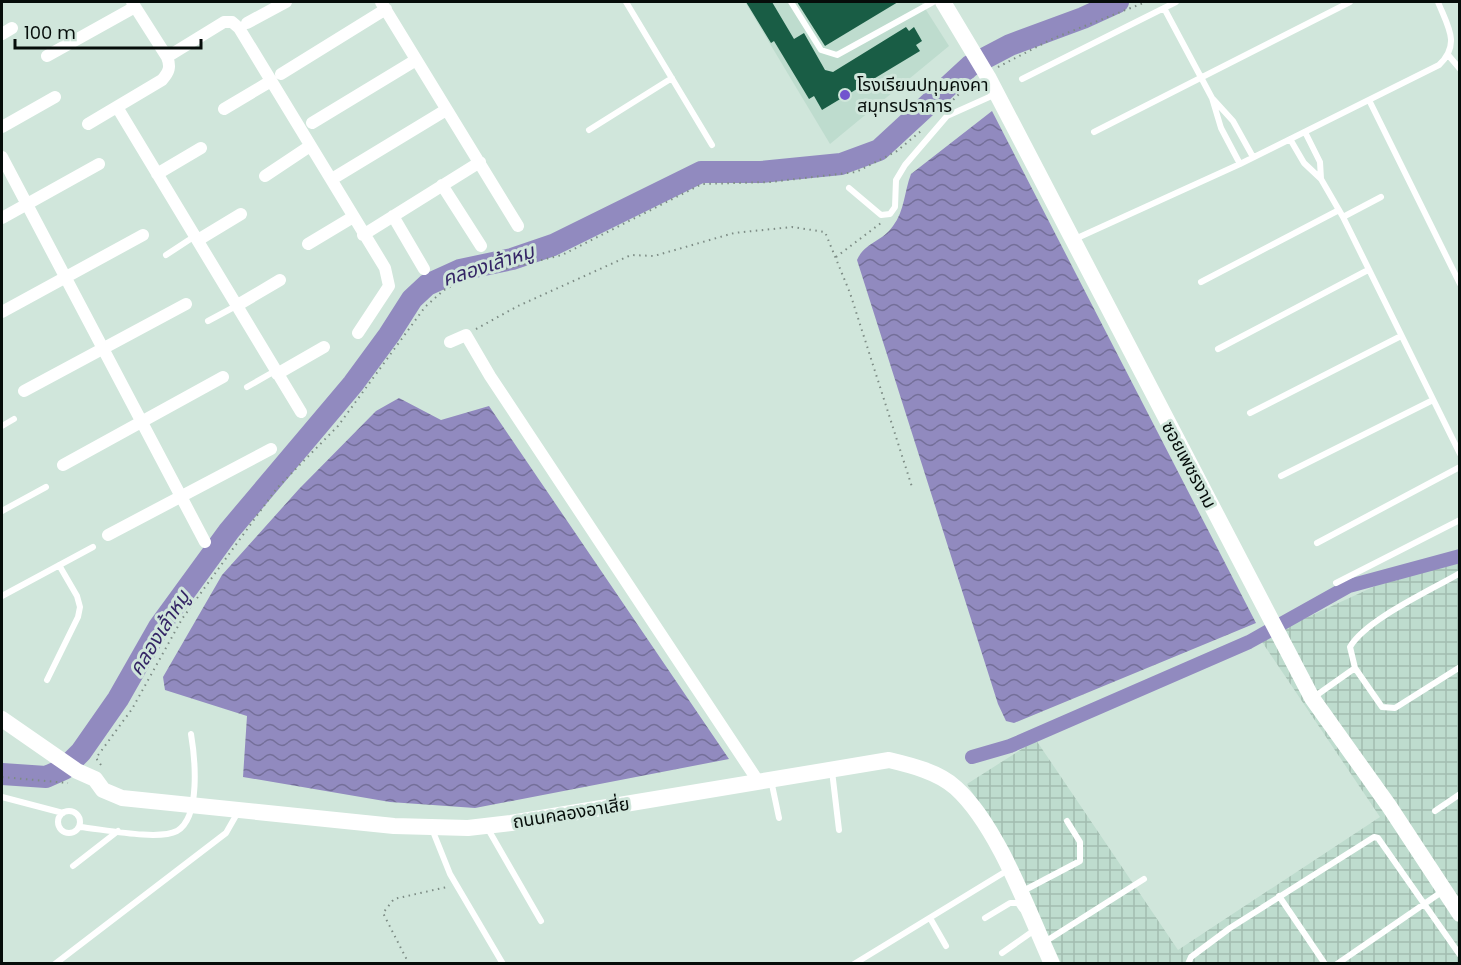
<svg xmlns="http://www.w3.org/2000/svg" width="1461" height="965" font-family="Poppins,'Noto Sans Thai',sans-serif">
  <defs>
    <pattern id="industrial-grid" width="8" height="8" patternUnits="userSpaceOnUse" patternTransform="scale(1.5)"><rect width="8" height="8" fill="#bedcce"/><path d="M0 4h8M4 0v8" fill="none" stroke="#a2bcb0"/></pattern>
    <pattern id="water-waves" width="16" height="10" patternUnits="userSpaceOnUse" patternTransform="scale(1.5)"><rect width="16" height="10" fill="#918abf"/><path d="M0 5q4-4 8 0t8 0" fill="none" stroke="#746f99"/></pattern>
  </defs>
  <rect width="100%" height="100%" fill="#d0e6db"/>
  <path fill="#bedcce" d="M 745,2 L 921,2 L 949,46 L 830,144 Z"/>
  <path fill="url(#industrial-grid)" d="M 1459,563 L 1459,963 L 1061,963 L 1005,846 L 967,784 L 1036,740 L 1178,950 L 1380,817 L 1260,639 L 1384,582 Z"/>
  <path fill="url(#water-waves)" d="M 992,111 L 1256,623 L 1014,723 L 1006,721 L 998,704 L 857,260 C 865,242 882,242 893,226 C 905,210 904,192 911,174 Z
    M 399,398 L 441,420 L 489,406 L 729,759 L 475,808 L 390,802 L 243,777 L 247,716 L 165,690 L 163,677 L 222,575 L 299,489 L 376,411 Z"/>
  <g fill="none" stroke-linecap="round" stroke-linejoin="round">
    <path stroke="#918abf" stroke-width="14" d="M 972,757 L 1010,746 L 1249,642 L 1349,586 L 1460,556"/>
    <path stroke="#918abf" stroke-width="22" d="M 2,774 L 46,777 L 64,769 L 81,752 L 118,699 L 159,627 L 229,531 L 353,384 L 389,335 L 412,299 L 427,285 L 460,270 L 512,259 L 553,245 L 701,172 L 761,172 L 841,164 L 879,150 L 970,66 L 1010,45 L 1083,18 L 1118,2"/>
  </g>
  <path fill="#195d45" d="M 746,2 L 772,2 L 794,39 L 804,33 L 825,70 L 833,72 L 906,27 L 909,31 L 914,27 L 922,41 L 916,45 L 920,51 L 822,110 L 814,96 L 809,99 L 774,41 L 771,43 Z
    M 797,2 L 898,2 L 825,46 Z"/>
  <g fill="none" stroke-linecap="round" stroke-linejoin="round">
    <path stroke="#7d8c85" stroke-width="2" stroke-dasharray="1.5 4.5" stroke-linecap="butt" d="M 998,67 L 1054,38 L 1146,2
      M 949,104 L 972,81
      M 836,257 L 881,223
      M 476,329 L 518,306 L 631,255 L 654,256 L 734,233 L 792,227 L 825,232 L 850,293 L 912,487
      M 101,765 L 96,758 L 132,709 L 182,619 L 277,488 L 338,426 L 425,307 L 444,290 L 468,278 L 562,255 L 702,184 L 770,182 L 856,172 L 897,151 L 921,131
      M 2,777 L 68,783
      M 409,964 L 383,913 L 394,899 L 447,887"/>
    <path stroke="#fff" stroke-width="6" d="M 626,2 L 712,145
      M 791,2 L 821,50 L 837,55 L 933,2
      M 1164,8 L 1212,98 L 1221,128 L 1240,164
      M 1449,56 L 1460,69
      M 1022,79 L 1176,2
      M 1213,99 L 1233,121 L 1253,157
      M 1369,100 L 1460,284
      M 589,130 L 672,78
      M 1094,132 L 1350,2
      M 1305,132 L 1320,162 L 1321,179
      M 1290,139 L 1304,163 L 1321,179 L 1343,217 L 1460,454
      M 849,188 L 881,215 L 890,214 L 895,207 L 896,180 L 905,165 L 947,116 L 996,94
      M 1343,217 L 1381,197
      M 1075,239 L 1240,164 L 1439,65 C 1461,44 1448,27 1438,2
      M 166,255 L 195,236
      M 1201,282 L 1339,210
      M 208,321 L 236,306
      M 1218,349 L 1368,270
      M 247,387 L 275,371
      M 1250,413 L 1401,336
      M 2,426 L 14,419
      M 1281,476 L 1433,400
      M 2,511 L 46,487
      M 1317,543 L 1460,467
      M 1336,583 L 1460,520
      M 2,596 L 93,547
      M 1355,668 L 1382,707 L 1395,708 L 1460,667
      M 47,680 L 78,617 L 80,607 L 77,596 L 59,565
      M 1314,697 L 1355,668 L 1350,647 C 1365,620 1431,590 1460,573
      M 832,771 L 839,830
      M 771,780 L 779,818
      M 2,797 L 63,813
      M58 822a11 11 0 1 1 22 0a11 11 0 1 1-22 0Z
      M 1435,811 L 1460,794
      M 80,827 C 102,829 158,841 177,831 C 201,817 195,758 191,734
      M 432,829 L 450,874 L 503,964
      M 488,829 L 541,921
      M 73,866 L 118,831
      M 1023,891 L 1080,861 L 1080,842 L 1067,821
      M 1279,896 L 1325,964
      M 930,918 L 946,946
      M 985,918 L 1010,903 L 1018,903 L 1022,909
      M 1043,943 L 1144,879
      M 1002,953 L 1036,929
      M 55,964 L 226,833 L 238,812
      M 854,964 L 1008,870
      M 1188,964 L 1191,957 L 1230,928 L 1374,837 L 1378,838 L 1460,955
      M 1337,964 L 1443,891"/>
    <path stroke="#fff" stroke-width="12" d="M 381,2 L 518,226
      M 247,23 L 286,2
      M 2,34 L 12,28
      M 47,56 L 135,7
      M 167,57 L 224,22 L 232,22 L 239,28 L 385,268 L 389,286 L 358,333
      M 281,74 L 386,9
      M 117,107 L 301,412
      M 224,109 L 271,81
      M 312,123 L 416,60
      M 88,124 L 162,80 C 169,72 171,67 167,57 L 132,2
      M 2,127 L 55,97
      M 2,157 L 205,542
      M 157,174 L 201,148
      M 265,176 L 310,146
      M 337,176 L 446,110
      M 442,185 L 481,246
      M 393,216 L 424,269
      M 2,218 L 99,164
      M 363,235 L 480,162
      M 198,240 L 241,214
      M 308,244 L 353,217
      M 236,306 L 280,280
      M 2,312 L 143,235
      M 450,342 L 466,335 L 490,376 L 758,781
      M 277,374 L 324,347
      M 24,391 L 186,304
      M 63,465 L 223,377
      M 108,535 L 271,449"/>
    <path stroke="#fff" stroke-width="16" d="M 943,2 L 988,77 L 1312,698 L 1389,806 L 1460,914
      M 2,719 L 77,771 L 95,779 L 103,790 L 122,798 L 394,826 L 468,828 L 511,823 L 889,760 C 910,765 939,772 956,788 C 998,826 1028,911 1052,964"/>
  </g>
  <circle fill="#7154ce" stroke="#d0e6db" stroke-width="2" cx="845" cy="95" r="6"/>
  <g text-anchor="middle" stroke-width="6" stroke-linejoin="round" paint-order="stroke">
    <g font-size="18" fill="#060d0a" stroke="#d0e6db" text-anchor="start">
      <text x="857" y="91">โรงเรียนปทุมคงคา<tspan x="857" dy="21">สมุทรปราการ</tspan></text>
    </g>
    <g font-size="18" fill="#060d0a" stroke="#d0e6db">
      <text transform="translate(1189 465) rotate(62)" y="6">ซอยเพชรงาม</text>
      <text transform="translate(571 813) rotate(-9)" y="6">ถนนคลองอาเสี่ย</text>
    </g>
    <g font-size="20" font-style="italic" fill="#342565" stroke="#d0e6db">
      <text transform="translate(488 265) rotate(-18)" y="7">คลองเล้าหมู</text>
      <text transform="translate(159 633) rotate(-58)" y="7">คลองเล้าหมู</text>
    </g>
  </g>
  <rect width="1461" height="965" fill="none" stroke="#060d0a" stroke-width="6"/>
  <path d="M15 39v9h186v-9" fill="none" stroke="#060d0a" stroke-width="3"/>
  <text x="24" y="39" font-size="18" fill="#060d0a" stroke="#d0e6db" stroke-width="4.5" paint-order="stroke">100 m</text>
</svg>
